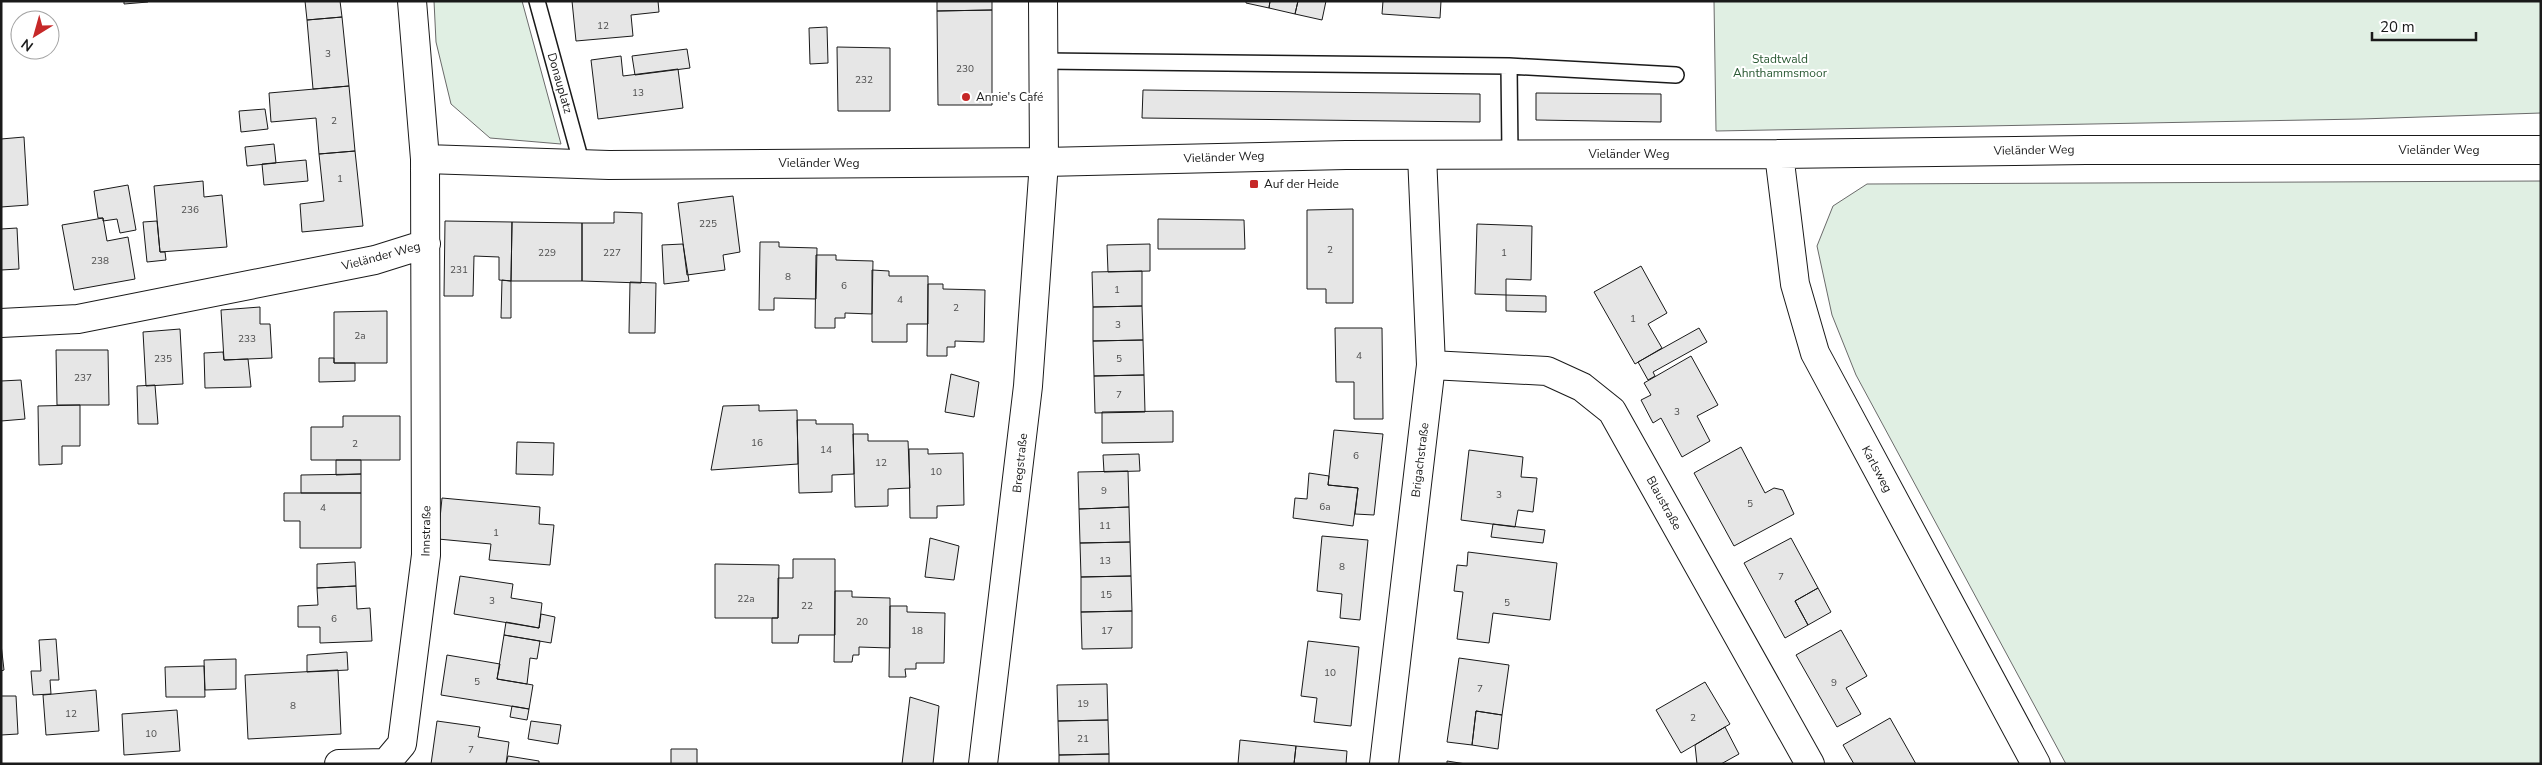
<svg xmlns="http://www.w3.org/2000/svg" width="2542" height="765" font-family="'Nunito Sans',sans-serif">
  <rect width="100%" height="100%" fill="#fff"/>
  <path fill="#e0efe3" stroke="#6a6a6a" d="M 434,1 L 522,1 L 561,144 L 490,138 L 451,104 L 436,42 Z
    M 1714,1 L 2541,1 L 2541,113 L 2361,119 L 1716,131 Z
    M 2541,181 L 2541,764 L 2066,764 L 1856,375 L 1832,315 L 1817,246 L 1833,206 L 1867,184 Z"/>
  <path fill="#e6e6e6" stroke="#1a1a1a" d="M 124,1 L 148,1 L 148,2 L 124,4 Z
    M 305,1 L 340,1 L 342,17 L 307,20 Z
    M 572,1 L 658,1 L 659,12 L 631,15 L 633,36 L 576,41 Z
    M 937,1 L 992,1 L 992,10 L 937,11 Z
    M 1246,1 L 1270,1 L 1269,8 L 1246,3 Z
    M 1270,1 L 1298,1 L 1295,14 L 1269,8 Z
    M 1298,1 L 1326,1 L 1322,20 L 1295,14 Z
    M 1383,1 L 1441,1 L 1440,18 L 1382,14 Z
    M 992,10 L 992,105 L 938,105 L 937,11 Z
    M 342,17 L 349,86 L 313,89 L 307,20 Z
    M 827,27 L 828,63 L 810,64 L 809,28 Z
    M 837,47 L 890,48 L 890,111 L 838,111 Z
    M 687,49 L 690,68 L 635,75 L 632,56 Z
    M 621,56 L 623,76 L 678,69 L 683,108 L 598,119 L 591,60 Z
    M 349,86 L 355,151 L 319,154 L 316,118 L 271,122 L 269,93 Z
    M 1143,90 L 1480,94 L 1480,122 L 1142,118 Z
    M 1536,93 L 1661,94 L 1661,122 L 1536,120 Z
    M 265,109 L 268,129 L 241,132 L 239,111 Z
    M 24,137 L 28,205 L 1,207 L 1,139 Z
    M 274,144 L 276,163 L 247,166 L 245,147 Z
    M 355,151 L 363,226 L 302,232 L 300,204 L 324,201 L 319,154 Z
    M 306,160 L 308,181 L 264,185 L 262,164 Z
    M 203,181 L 204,197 L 222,195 L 227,247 L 160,252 L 154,186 Z
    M 128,185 L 136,230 L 120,233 L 117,219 L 103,221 L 103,218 L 98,218 L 94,191 Z
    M 733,196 L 740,252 L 723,255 L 725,270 L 687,275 L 678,203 Z
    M 1353,209 L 1353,303 L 1326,303 L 1326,289 L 1307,289 L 1307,210 Z
    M 614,212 L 642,213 L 641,283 L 582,281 L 582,223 L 614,223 Z
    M 103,218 L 107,241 L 128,237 L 135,279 L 74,290 L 62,225 Z
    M 1158,219 L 1244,220 L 1245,249 L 1158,249 Z
    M 157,221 L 160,252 L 165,252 L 166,260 L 147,262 L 143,222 Z
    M 445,221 L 512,222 L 511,281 L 499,280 L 499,257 L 474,256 L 473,296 L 444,296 Z
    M 512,222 L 582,223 L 582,281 L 511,281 Z
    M 1477,224 L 1532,226 L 1531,280 L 1506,279 L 1506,295 L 1475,294 Z
    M 17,228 L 19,269 L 1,270 L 1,229 Z
    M 760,242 L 779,242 L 779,247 L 817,248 L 816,299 L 774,298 L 774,310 L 759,310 Z
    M 683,244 L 689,281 L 664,284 L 662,245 Z
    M 1150,244 L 1150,271 L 1108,272 L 1107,245 Z
    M 816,255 L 836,255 L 836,260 L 873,261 L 872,314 L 845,313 L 845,318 L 835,318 L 835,328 L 815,328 Z
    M 1641,266 L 1667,313 L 1648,324 L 1662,348 L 1635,364 L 1594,292 Z
    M 872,270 L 889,271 L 889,276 L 928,276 L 928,324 L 907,324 L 907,342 L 872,342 Z
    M 1142,271 L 1142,306 L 1093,307 L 1092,272 Z
    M 502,280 L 511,281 L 511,318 L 501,318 Z
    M 630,282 L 656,283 L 655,333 L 629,333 Z
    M 928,284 L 943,284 L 943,289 L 985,290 L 984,342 L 955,341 L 955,347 L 947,347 L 947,356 L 927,356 Z
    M 1506,295 L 1546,296 L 1546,312 L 1506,311 Z
    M 1142,306 L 1143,340 L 1093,341 L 1093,307 Z
    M 260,307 L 260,324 L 270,324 L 272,358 L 224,360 L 221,310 Z
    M 387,311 L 387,363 L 334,363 L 334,312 Z
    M 1335,328 L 1382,328 L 1383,419 L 1354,419 L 1354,382 L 1336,382 Z
    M 1699,328 L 1707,342 L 1653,372 L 1655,376 L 1648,380 L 1638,362 Z
    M 180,329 L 183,384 L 146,386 L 143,332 Z
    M 1143,340 L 1144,375 L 1094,376 L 1093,341 Z
    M 56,350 L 108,350 L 109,405 L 57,405 Z
    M 223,352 L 224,360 L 248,359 L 251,387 L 205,388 L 204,353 Z
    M 1691,356 L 1718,405 L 1697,416 L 1710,441 L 1682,457 L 1661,418 L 1653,423 L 1641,400 L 1651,395 L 1644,383 Z
    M 319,358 L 334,358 L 334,363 L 355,363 L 355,381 L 319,382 Z
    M 951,374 L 979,382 L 974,417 L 945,412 Z
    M 1144,375 L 1145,412 L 1095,413 L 1094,376 Z
    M 21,380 L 25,419 L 1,421 L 1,381 Z
    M 155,385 L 158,424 L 138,424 L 137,386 Z
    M 80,405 L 80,446 L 62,446 L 62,464 L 39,465 L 38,406 Z
    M 759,405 L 759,411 L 797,410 L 798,464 L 711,470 L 723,406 Z
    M 1173,411 L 1173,442 L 1102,443 L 1102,412 Z
    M 343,416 L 400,416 L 400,460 L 311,460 L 311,427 L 343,427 Z
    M 797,420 L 816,420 L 816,424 L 853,424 L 854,474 L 832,475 L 832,492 L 799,493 Z
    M 1334,430 L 1383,434 L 1374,515 L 1355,514 L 1358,488 L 1328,485 Z
    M 853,434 L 868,434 L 868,441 L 908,441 L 910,488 L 888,489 L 888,506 L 855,507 Z
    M 517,442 L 554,443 L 553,475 L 516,474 Z
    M 1741,447 L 1765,493 L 1774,488 L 1783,490 L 1794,514 L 1734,546 L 1694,473 Z
    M 909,449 L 928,449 L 928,454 L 963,453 L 964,505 L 937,506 L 937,518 L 910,518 Z
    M 1469,450 L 1523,457 L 1521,477 L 1537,478 L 1533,512 L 1518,510 L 1515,527 L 1461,520 Z
    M 1139,454 L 1140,471 L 1104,472 L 1103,455 Z
    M 336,460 L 361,460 L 361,474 L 336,475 Z
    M 1128,471 L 1129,507 L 1079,509 L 1078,472 Z
    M 1309,473 L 1329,476 L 1328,485 L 1358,488 L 1353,526 L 1293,518 L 1295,498 L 1307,499 Z
    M 361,474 L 361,493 L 301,493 L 301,475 Z
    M 284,493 L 361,493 L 361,548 L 300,548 L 300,521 L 284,521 Z
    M 442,498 L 540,507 L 539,524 L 554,525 L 550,565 L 489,560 L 491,544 L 438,539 Z
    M 1129,507 L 1130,542 L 1080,543 L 1079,509 Z
    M 1493,524 L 1545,530 L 1543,543 L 1491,537 Z
    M 1322,536 L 1368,540 L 1360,620 L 1340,618 L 1342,594 L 1317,591 Z
    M 930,538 L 959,546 L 954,580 L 925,577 Z
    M 1791,538 L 1818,588 L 1795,601 L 1808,625 L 1785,638 L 1744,563 Z
    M 1130,542 L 1131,576 L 1081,577 L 1080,543 Z
    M 1468,552 L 1557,563 L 1550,620 L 1493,613 L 1489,643 L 1457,639 L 1463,592 L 1454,591 L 1457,565 L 1467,566 Z
    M 793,559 L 835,559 L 835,635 L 799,635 L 798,643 L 772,643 L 772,618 L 778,618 L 778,578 L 793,578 Z
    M 355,562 L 356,586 L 317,588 L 317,564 Z
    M 715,564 L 779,565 L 778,618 L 715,618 Z
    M 460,576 L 513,584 L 511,598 L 542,603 L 539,628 L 454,614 Z
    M 1131,576 L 1132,611 L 1081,612 L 1081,577 Z
    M 356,586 L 357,609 L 370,608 L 372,641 L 320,643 L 320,627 L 298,627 L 298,606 L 318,605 L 317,588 Z
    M 1818,588 L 1831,612 L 1808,625 L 1795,601 Z
    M 835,591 L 852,591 L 852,597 L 890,598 L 890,648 L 859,647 L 859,655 L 853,655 L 852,662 L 834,662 Z
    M 890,606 L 907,606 L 907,612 L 945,613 L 944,663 L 916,663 L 916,669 L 905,669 L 906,677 L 889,677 Z
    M 1132,611 L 1132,648 L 1082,649 L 1081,612 Z
    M 541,614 L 555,617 L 551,643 L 504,635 L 506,622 L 539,628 Z
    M 1841,630 L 1867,676 L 1846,688 L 1861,714 L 1837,727 L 1796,655 Z
    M 504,635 L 540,641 L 537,659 L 530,658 L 527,684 L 497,679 Z
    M 56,639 L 59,680 L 50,680 L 51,694 L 33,695 L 31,671 L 41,671 L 39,640 Z
    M 1308,641 L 1359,647 L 1351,726 L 1314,722 L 1317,698 L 1301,696 Z
    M 1,644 L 4,670 L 1,671 Z
    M 347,652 L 348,670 L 307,672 L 307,655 Z
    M 447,655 L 500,664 L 497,679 L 533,685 L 529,709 L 441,695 Z
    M 1459,658 L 1509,665 L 1502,715 L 1476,711 L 1472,745 L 1447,742 Z
    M 236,659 L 236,689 L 205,690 L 204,660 Z
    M 204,666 L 205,697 L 166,697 L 165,667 Z
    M 338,670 L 341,734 L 248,739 L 245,675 Z
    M 1705,682 L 1730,724 L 1681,753 L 1656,710 Z
    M 1107,684 L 1108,720 L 1058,721 L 1057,685 Z
    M 96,690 L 99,731 L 46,735 L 43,695 Z
    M 1,696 L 16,696 L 18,734 L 1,735 Z
    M 910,697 L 939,706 L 933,764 L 902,764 Z
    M 512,706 L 529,709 L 527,720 L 510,717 Z
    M 177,710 L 180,751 L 124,755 L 122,714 Z
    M 1476,711 L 1502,715 L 1498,749 L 1472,745 Z
    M 1890,718 L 1916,764 L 1854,764 L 1843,745 Z
    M 1108,720 L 1109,754 L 1059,755 L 1058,721 Z
    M 437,721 L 480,727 L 478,737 L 509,742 L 506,764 L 431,764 Z
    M 531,721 L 561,725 L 558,744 L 528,739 Z
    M 1725,727 L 1739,754 L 1721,764 L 1697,764 L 1695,745 Z
    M 1240,740 L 1296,746 L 1294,764 L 1238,764 Z
    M 1296,746 L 1347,751 L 1346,764 L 1294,764 Z
    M 671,749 L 697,749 L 697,764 L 671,764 Z
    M 1109,754 L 1109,764 L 1059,764 L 1059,755 Z
    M 508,756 L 539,761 L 539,764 L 506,764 Z
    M 1447,761 L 1466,764 L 1447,764 Z"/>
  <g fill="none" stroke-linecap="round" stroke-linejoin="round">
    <g stroke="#1a1a1a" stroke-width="18">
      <path id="service" d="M 537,1 L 582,165
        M 1043,61 L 1509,66 L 1676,75
        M 1509,66 L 1510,154"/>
    </g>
    <g stroke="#1a1a1a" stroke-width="30">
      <path id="minor" d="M 425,159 L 609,165 L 1044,162 L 1043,1
        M 1,323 L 78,319 L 375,260 L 426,244
        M 1431,365 L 1547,371 L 1582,387 L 1612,411 L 1810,764
        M 339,764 L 386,763 L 402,744 L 426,555 L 425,159 L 412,1
        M 1384,764 L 1431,365 L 1422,155"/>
    </g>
    <g stroke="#1a1a1a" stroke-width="30">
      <path id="tertiary" d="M 1779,154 L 1795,284 L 1815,353 L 2036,764
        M 983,764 L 1028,386 L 1044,162 L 1346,155 L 1779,154 L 2086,150 L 2541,150"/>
    </g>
    <use href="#service" stroke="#fff" stroke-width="15"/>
    <use href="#minor" stroke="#fff" stroke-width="28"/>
    <use href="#tertiary" stroke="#fff" stroke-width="28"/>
  </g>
  <g fill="#c62828" stroke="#fff" stroke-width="2">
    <circle cx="966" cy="97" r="5"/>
    <rect x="1249" y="179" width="10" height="10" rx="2.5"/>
  </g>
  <g text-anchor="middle" stroke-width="4" stroke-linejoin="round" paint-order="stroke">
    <g font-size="10" fill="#4d4d4d">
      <text x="603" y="29">12</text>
      <text x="328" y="57">3</text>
      <text x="965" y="72">230</text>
      <text x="864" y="83">232</text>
      <text x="638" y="96">13</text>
      <text x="334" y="124">2</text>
      <text x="340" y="182">1</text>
      <text x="190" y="213">236</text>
      <text x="708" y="227">225</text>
      <text x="1330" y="253">2</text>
      <text x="547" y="256">229</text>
      <text x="612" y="256">227</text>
      <text x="1504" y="256">1</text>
      <text x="100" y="264">238</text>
      <text x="459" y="273">231</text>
      <text x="788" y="280">8</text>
      <text x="844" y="289">6</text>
      <text x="1117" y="293">1</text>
      <text x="900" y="303">4</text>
      <text x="956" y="311">2</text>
      <text x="1633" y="322">1</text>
      <text x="1118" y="328">3</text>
      <text x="360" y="339">2a</text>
      <text x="247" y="342">233</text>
      <text x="1359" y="359">4</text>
      <text x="163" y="362">235</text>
      <text x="1119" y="362">5</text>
      <text x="83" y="381">237</text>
      <text x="1119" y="398">7</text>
      <text x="1677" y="415">3</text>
      <text x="757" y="446">16</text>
      <text x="355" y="447">2</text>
      <text x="826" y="453">14</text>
      <text x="1356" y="459">6</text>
      <text x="881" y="466">12</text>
      <text x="936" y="475">10</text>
      <text x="1104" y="494">9</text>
      <text x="1499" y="498">3</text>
      <text x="1750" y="507">5</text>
      <text x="1325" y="510">6a</text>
      <text x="323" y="511">4</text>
      <text x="1105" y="529">11</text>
      <text x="496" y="536">1</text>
      <text x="1105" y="564">13</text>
      <text x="1342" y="570">8</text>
      <text x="1781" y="580">7</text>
      <text x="1106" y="598">15</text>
      <text x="746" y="602">22a</text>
      <text x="492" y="604">3</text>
      <text x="1507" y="606">5</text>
      <text x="807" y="609">22</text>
      <text x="334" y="622">6</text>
      <text x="862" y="625">20</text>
      <text x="917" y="634">18</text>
      <text x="1107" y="634">17</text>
      <text x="1330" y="676">10</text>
      <text x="477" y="685">5</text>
      <text x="1834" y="686">9</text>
      <text x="1480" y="692">7</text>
      <text x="1083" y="707">19</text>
      <text x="293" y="709">8</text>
      <text x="71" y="717">12</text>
      <text x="1693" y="721">2</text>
      <text x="151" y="737">10</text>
      <text x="1083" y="742">21</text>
      <text x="471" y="753">7</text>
    </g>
    <g font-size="12" fill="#2b5a34" stroke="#fff">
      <text x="1780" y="63">Stadtwald<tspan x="1780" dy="14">Ahnthammsmoor</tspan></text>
    </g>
    <g font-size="12" fill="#1a1a1a" stroke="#fff">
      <text transform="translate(560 83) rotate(74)" y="4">Donauplatz</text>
      <text transform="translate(2034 150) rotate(-1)" y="4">Vieländer Weg</text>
      <text x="2439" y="154">Vieländer Weg</text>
      <text x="1629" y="158">Vieländer Weg</text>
      <text transform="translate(1224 157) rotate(-2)" y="4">Vieländer Weg</text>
      <text x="819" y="167">Vieländer Weg</text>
      <text transform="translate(381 256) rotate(-15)" y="4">Vieländer Weg</text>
      <text transform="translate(1420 460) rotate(-83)" y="4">Brigachstraße</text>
      <text transform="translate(1020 463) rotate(-84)" y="4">Bregstraße</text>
      <text transform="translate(1877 469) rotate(62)" y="4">Karlsweg</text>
      <text transform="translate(1664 503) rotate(61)" y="4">Blaustraße</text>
      <text transform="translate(426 531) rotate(-89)" y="4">Innstraße</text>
    </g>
    <g font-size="12" fill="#1a1a1a" stroke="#fff" text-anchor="start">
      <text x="976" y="101">Annie's Café</text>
      <text x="1264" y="188">Auf der Heide</text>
    </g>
  </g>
  <rect width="2542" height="765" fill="none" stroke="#1a1a1a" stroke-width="5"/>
  <g transform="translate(35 35) rotate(217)"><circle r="24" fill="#ffffff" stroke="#a3a3a3"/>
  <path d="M0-4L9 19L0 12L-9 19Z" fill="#c62828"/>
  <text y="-8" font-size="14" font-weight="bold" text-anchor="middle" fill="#1a1a1a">N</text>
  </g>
  <path d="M2372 32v8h104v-8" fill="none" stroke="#1a1a1a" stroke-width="2.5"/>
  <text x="2380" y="32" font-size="15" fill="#1a1a1a" stroke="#ffffff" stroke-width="4" paint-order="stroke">20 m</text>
</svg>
